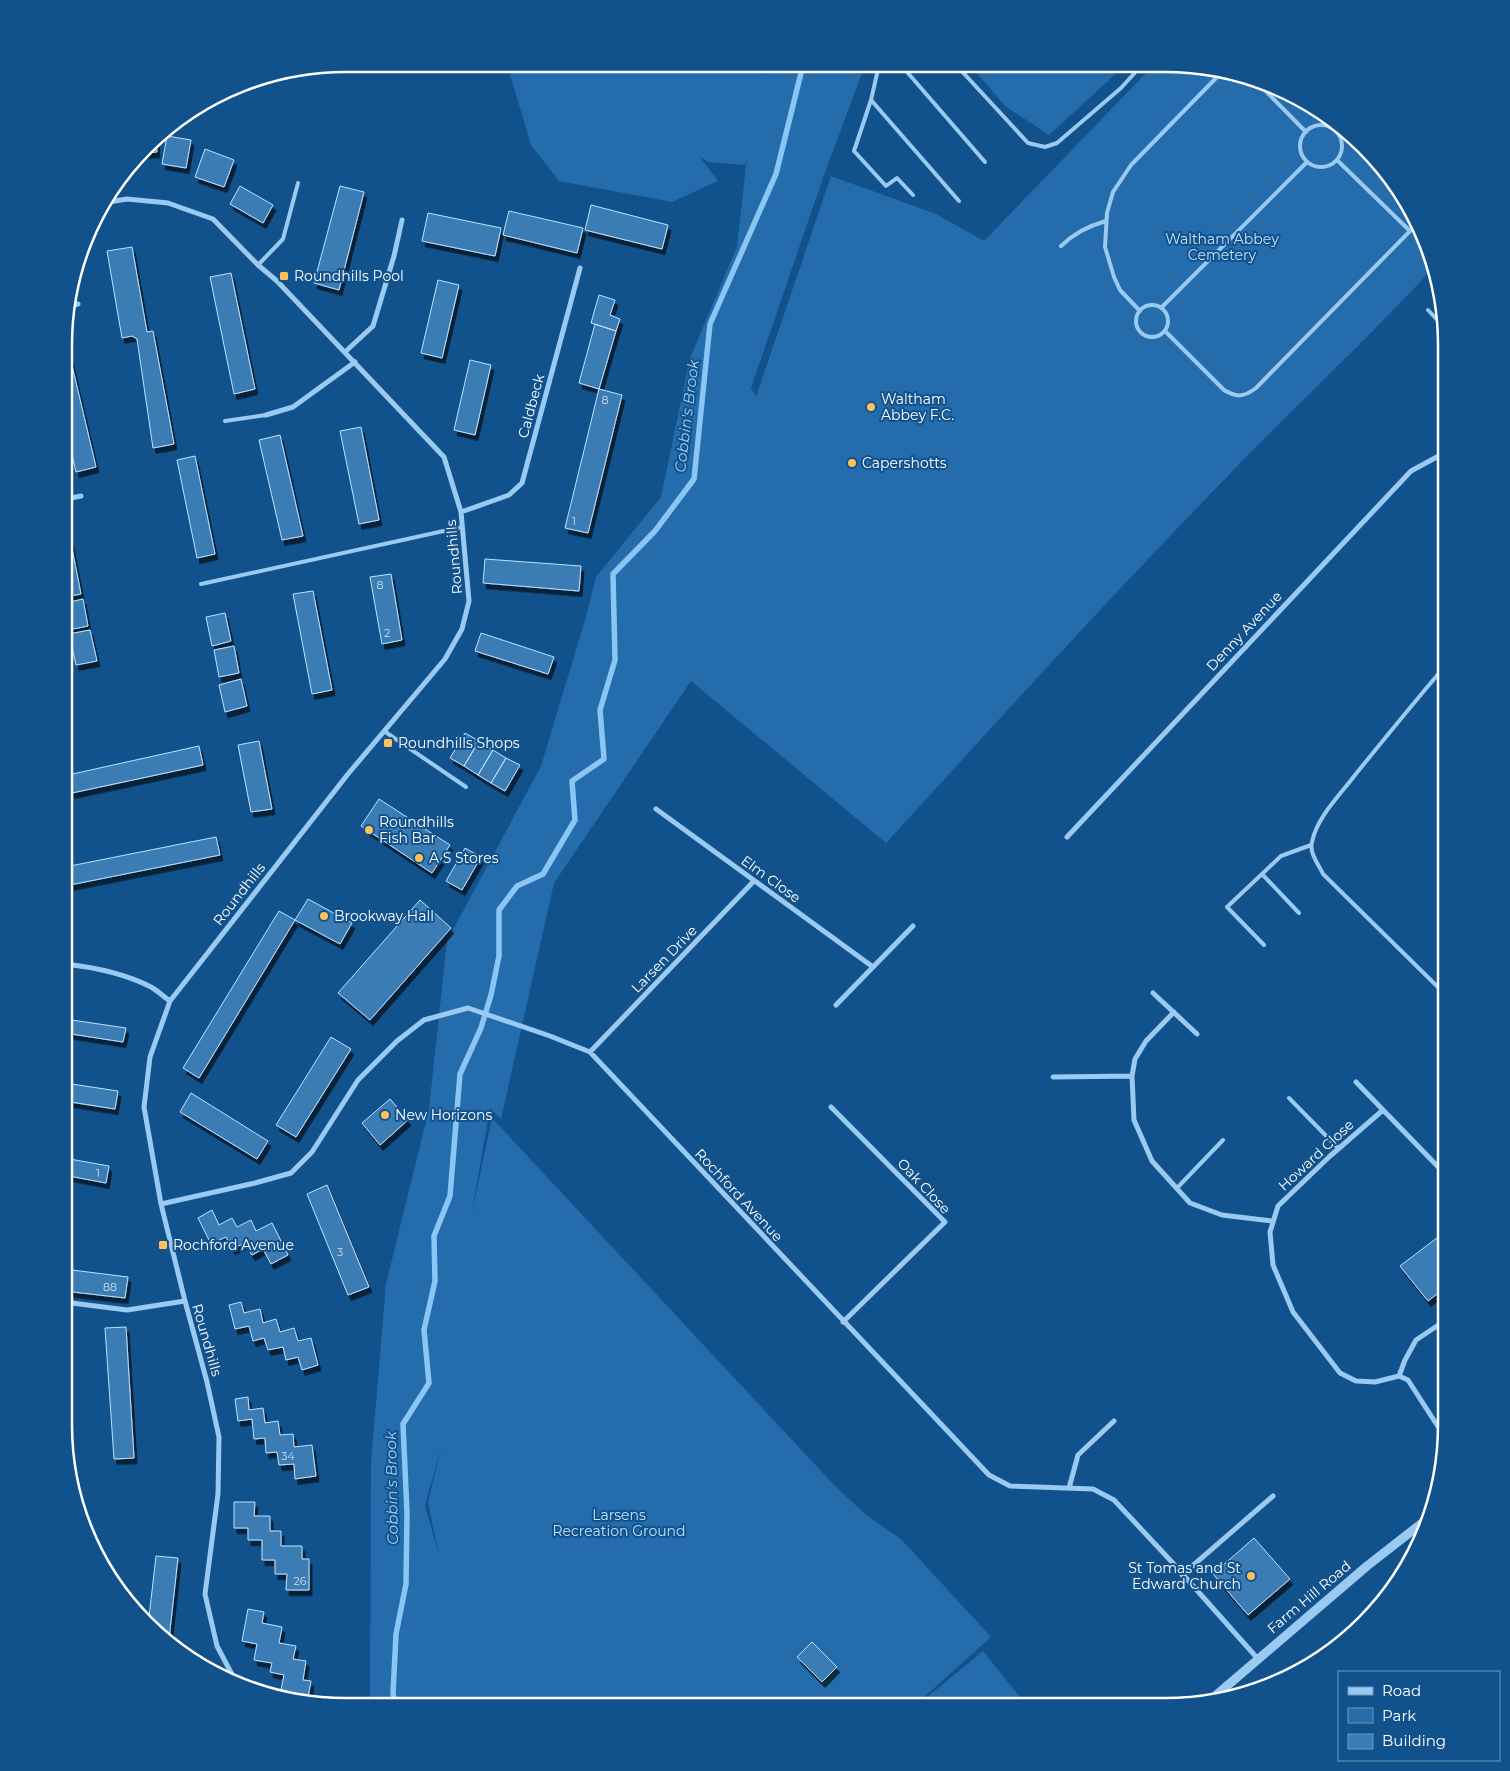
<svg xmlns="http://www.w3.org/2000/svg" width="1510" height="1771" font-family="Montserrat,sans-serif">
  <defs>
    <filter id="shadow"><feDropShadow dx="3" dy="5.5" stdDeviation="0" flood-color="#0009"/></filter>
  </defs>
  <rect width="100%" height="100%" fill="#12528c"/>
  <path fill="#246cab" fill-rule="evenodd" d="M 507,64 L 767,65 L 765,75 L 769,65 L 865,65 L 824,175 L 751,388 L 756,397 L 831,176 L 936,214 L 984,241 L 1153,66 L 1202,66 L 1272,85 L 1321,111 L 1376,160 L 1408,204 L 1434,267 C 1366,341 1291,410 1221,483 C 1107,600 997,722 886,843 L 691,681 L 554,883 L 501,1119 L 490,1108 L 471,1217 L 492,1118 L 835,1486 L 866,1515 L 901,1539 L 991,1637 L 913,1707 L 370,1707 L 371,1462 L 386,1284 L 429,1109 L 447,941 L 541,766 L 585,620 L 596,577 L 661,497 L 690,358 L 737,247 L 747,157 L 745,165 L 708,162 L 699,156 L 718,181 L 672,202 L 559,181 L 531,145 ZM 442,1445 L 428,1502 L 439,1556 L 425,1505 Z
    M 971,66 L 1122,66 L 1109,80 L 1049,135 L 1005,106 Z
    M 983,1651 L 1028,1707 L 915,1707 Z"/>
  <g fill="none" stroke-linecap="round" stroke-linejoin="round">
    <path stroke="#8bc5f5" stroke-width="5.5" d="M 396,1707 L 393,1694 L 396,1634 L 406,1584 L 407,1513 L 403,1424 L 429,1383 L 424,1330 L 435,1281 L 434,1236 L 450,1196 L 460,1074 L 481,1028 L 491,995 L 499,956 L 499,910 L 517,886 L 543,874 L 575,820 L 572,781 L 604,759 L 600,710 L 615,660 L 613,574 L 655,531 L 694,479 L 710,324 L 776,174 L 803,65"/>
  </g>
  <path fill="#3a7cb5" stroke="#c0e1fc" filter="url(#shadow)" d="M 167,136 L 191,140 L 186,168 L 162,164 Z
    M 156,138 L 157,152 L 144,153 Z
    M 205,149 L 234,160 L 224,187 L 195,177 Z
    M 240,186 L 273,205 L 263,223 L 230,204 Z
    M 340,186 L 364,192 L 339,290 L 314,283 Z
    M 591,205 L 668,225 L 662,249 L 585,230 Z
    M 509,211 L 583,228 L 577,253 L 503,235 Z
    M 428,213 L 501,228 L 495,256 L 422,241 Z
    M 132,247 L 147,332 L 153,331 L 174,444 L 153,448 L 137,339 L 132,336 L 122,338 L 107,251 Z
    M 231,273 L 255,389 L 234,394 L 210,277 Z
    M 438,280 L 459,285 L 442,358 L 421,353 Z
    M 599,295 L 615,300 L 610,315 L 620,319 L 616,331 L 591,323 Z
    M 595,324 L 616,331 L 599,389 L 579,383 Z
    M 70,357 L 96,467 L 76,472 L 66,429 L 66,358 Z
    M 470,360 L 491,365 L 475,435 L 454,430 Z
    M 599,389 L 622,395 L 588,533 L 565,528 Z
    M 361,427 L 379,520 L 359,524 L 340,431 Z
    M 280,435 L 303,536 L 282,540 L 259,440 Z
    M 195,456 L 215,554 L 197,558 L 177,460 Z
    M 68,528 L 81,594 L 66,597 L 66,529 Z
    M 485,559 L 581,566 L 579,591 L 483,583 Z
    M 391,574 L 402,640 L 382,644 L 370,577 Z
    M 313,591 L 332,690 L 312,694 L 293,594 Z
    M 83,599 L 88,626 L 68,630 L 66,616 L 66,603 Z
    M 225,613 L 231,641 L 212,646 L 206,617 Z
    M 90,630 L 97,661 L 76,665 L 69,634 Z
    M 481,633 L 554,657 L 548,674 L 475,651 Z
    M 234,646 L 239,673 L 219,677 L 214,650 Z
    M 241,679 L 247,706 L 225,712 L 219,685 Z
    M 465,733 L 479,741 L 464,766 L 450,758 Z
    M 259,741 L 272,809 L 251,812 L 238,745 Z
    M 479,741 L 493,750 L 478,775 L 464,766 Z
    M 199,746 L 203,765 L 72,793 L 68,775 Z
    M 65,747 L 68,763 L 65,763 Z
    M 493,750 L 506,758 L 491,783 L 478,775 Z
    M 506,758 L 520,765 L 505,791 L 491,783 Z
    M 379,799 L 450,845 L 432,873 L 361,826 Z
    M 216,837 L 220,855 L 65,886 L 65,867 Z
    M 465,848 L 481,857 L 462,890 L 446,881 Z
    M 308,899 L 352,923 L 340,944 L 295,920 Z
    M 420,900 L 451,928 L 370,1020 L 338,993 Z
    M 279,911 L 295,920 L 199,1078 L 183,1068 Z
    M 65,1019 L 126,1028 L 123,1042 L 65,1033 Z
    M 331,1037 L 351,1049 L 296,1137 L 276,1125 Z
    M 65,1083 L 118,1091 L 115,1109 L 64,1101 Z
    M 191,1093 L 268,1141 L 257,1159 L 180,1112 Z
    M 390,1099 L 408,1120 L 380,1145 L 362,1123 Z
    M 64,1158 L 109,1166 L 106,1183 L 64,1175 Z
    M 327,1185 L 369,1287 L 348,1295 L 307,1194 Z
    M 212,1210 L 219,1225 L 232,1218 L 237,1227 L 251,1220 L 256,1231 L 272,1223 L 288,1255 L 271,1264 L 263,1249 L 252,1255 L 245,1243 L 232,1249 L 226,1237 L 211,1244 L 198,1218 Z
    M 1446,1231 L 1446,1287 L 1428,1301 L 1400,1266 Z
    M 64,1269 L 128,1277 L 125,1298 L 64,1291 Z
    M 241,1302 L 244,1313 L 260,1309 L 263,1323 L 276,1319 L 280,1332 L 294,1328 L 298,1341 L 311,1338 L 318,1365 L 302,1370 L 298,1357 L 286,1360 L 283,1347 L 268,1350 L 264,1338 L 253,1341 L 249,1326 L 235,1329 L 229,1305 Z
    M 126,1327 L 134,1458 L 114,1459 L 105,1328 Z
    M 248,1397 L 249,1410 L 263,1408 L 265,1423 L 278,1421 L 280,1435 L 293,1434 L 294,1447 L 312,1445 L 316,1476 L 295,1479 L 294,1464 L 279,1465 L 277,1452 L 266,1453 L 265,1438 L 254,1439 L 252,1419 L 238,1421 L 235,1399 Z
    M 234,1502 L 255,1502 L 254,1516 L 270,1516 L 270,1531 L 281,1531 L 281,1546 L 302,1546 L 302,1559 L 309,1559 L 309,1590 L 286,1590 L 287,1574 L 275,1574 L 275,1560 L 262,1560 L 262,1540 L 248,1540 L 248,1528 L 234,1528 Z
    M 1254,1538 L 1290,1579 L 1248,1615 L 1213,1574 Z
    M 156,1556 L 178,1558 L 169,1639 L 164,1638 L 148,1626 Z
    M 248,1609 L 264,1612 L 262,1623 L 282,1627 L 279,1643 L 296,1646 L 293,1659 L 306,1661 L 303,1680 L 311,1681 L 307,1703 L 286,1699 L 287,1696 L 280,1695 L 284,1675 L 270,1672 L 272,1663 L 254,1660 L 257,1644 L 242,1641 Z
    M 812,1642 L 837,1667 L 822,1682 L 797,1657 Z"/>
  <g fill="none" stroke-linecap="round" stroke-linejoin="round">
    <path stroke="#9ac9f1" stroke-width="4" d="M 879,65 L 871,100 L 959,201
      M 901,65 L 985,162
      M 957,66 L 1028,143 L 1045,147 L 1057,143 L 1121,88 L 1141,66
      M 1255,80 L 1306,132
      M 871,100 L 854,151 L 886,186 L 897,178 L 913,195
      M1300 146a21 21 0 1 1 42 0a21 21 0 1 1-42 0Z
      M 1328,126 L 1329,118
      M 1061,246 C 1074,233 1088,226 1106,221
      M 258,265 L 283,239 L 298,183
      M1136 321a16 16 0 1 1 32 0a16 16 0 1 1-32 0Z
      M 1161,308 L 1307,162
      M 1428,310 L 1444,327
      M 1140,311 L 1120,290 L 1114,277 L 1105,247 L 1107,213 L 1113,192 L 1131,165 L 1219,75 L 1226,73
      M 1165,331 L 1224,390 C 1237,398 1244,397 1256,388 L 1410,231 L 1337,160
      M 225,421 L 266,415
      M 201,584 L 462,527
      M 384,731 L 466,787
      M 1262,874 L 1299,913
      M 1264,945 L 1227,907 L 1281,856 L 1311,845
      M 1446,995 L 1323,874 C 1319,865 1309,853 1312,842 C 1317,817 1340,795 1355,775 C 1385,738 1415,701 1446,665
      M 1289,1098 L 1338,1148
      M 1177,1188 L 1223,1140"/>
    <path stroke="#9ac9f1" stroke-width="5" d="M 103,203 L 127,199 L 168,203 L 213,219 L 258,265 L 277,281 L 444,457 L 461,512 L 469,601 L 462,629 L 445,659 L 348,774 L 170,1001 L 150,1057 L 144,1107 L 161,1204 L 185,1301 L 207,1382 L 219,1437 L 218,1494 L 205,1594 L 217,1646 L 237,1684
      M 67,307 L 78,304
      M 345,352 L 373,326 L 394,256 L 402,220
      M 266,415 L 293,407 L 355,362
      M 66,499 L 81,496
      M 461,512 L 509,495 L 522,483 L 580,268
      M 656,809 L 873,967
      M 1067,837 L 1411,471 L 1446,452
      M 65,964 C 92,967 126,974 151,987 C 158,991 164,997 170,1001
      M 1153,993 L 1197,1034
      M 836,1005 L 913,926
      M 1174,1012 L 1146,1041 L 1135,1059 L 1132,1076 L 1134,1120 L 1152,1161 L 1190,1203 L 1222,1215 L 1272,1221
      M 590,1052 L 754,881
      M 1053,1077 L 1132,1076
      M 1356,1082 L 1446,1175
      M 831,1107 L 945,1222 L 843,1322
      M 1383,1110 L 1329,1157 L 1278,1206 L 1270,1232 L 1273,1265 L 1293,1312 L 1340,1373 L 1356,1381 L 1375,1382 L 1399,1376 L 1408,1380 L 1446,1439
      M 161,1204 L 255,1183 L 291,1173 L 312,1152 L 358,1080 L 397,1041 L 424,1020 L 468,1008 L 550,1036 L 590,1052 L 989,1475 L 1010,1486 L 1093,1489 L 1114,1500 L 1170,1560 L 1258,1659
      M 64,1302 L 127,1310 L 185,1301
      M 1399,1376 L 1405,1360 L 1416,1340 L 1446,1320
      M 1069,1488 L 1078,1455 L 1114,1421
      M 1182,1575 L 1273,1496"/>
    <path stroke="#9ac9f1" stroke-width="9" d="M 1207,1703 L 1367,1566 L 1431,1516"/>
  </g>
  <g fill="#ffc15a" stroke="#12528c" stroke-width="2">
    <rect x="279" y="271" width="10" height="10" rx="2.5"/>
    <circle cx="871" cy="407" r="5"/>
    <circle cx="852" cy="463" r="5"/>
    <rect x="383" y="738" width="10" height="10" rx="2.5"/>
    <circle cx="369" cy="830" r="5"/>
    <circle cx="419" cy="858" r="5"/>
    <circle cx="324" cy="916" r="5"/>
    <circle cx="385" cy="1115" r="5"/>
    <rect x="158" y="1240" width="10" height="10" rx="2.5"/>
    <circle cx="1251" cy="1576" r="5"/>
  </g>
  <g text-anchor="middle" stroke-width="4" stroke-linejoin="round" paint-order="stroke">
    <g font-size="11" fill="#cedeec">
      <text x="605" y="404">8</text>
      <text x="574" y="525">1</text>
      <text x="380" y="589">8</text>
      <text x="387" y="637">2</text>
      <text x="98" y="1177">1</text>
      <text x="340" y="1256">3</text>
      <text x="110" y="1291">88</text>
      <text x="288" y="1460">34</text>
      <text x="300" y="1585">26</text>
    </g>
    <g font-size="14" fill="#c0e1fc" stroke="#12528c">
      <text x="1222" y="244">Waltham Abbey<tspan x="1222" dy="16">Cemetery</tspan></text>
      <text x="619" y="1520">Larsens<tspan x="619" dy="16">Recreation Ground</tspan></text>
    </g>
    <g font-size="14" fill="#fff" stroke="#12528c" text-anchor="start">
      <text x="294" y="281">Roundhills Pool</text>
      <text x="881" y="404">Waltham<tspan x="881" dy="16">Abbey F.C.</tspan></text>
      <text x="862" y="468">Capershotts</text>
      <text x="398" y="748">Roundhills Shops</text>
      <text x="379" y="827">Roundhills<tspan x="379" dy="16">Fish Bar</tspan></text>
      <text x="429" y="863">A S Stores</text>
      <text x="334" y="921">Brookway Hall</text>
      <text x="395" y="1120">New Horizons</text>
      <text x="173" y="1250">Rochford Avenue</text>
      <text x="1241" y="1573" text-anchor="end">St Tomas and St<tspan x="1241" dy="16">Edward Church</tspan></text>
    </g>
    <g font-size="14" fill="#fff" stroke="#12528c">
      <text transform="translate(531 406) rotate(-75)" y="5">Caldbeck</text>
      <text transform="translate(454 557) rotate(-95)" y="5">Roundhills</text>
      <text transform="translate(1244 631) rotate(-47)" y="5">Denny Avenue</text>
      <text transform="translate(771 879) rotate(36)" y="5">Elm Close</text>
      <text transform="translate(239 894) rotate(-52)" y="5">Roundhills</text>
      <text transform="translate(664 959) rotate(-46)" y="5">Larsen Drive</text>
      <text transform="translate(1316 1155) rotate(-43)" y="5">Howard Close</text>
      <text transform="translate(924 1186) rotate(47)" y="5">Oak Close</text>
      <text transform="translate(739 1195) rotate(47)" y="5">Rochford Avenue</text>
      <text transform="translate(207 1340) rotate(74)" y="5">Roundhills</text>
      <text transform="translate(1309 1597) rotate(-40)" y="5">Farm Hill Road</text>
    </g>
    <g font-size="15" font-style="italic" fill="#a5d2f8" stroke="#12528c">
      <text transform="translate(687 416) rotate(-83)" y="5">Cobbin's Brook</text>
      <text transform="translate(392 1488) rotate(-91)" y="5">Cobbin's Brook</text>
    </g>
  </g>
  <path d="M0 0H1510V1771H0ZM345 72H1165A273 273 0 0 1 1438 345V1425A273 273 0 0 1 1165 1698H345A273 273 0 0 1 72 1425V345A273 273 0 0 1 345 72Z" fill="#12528c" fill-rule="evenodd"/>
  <path fill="none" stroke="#fff" stroke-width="2.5" d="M345 72H1165A273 273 0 0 1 1438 345V1425A273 273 0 0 1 1165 1698H345A273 273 0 0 1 72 1425V345A273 273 0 0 1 345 72Z"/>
  <rect x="1338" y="1671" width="162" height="90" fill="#12528c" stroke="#7197ba"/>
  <rect x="1348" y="1687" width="25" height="8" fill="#9ac9f1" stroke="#7197ba"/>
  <text x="1382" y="1696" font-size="15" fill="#ffffff">Road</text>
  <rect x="1348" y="1708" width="25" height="15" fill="#246cab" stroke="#7197ba"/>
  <text x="1382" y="1721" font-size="15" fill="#ffffff">Park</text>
  <rect x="1348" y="1734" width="25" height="15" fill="#3a7cb5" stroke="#7197ba"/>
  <text x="1382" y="1746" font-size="15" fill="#ffffff">Building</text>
</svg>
